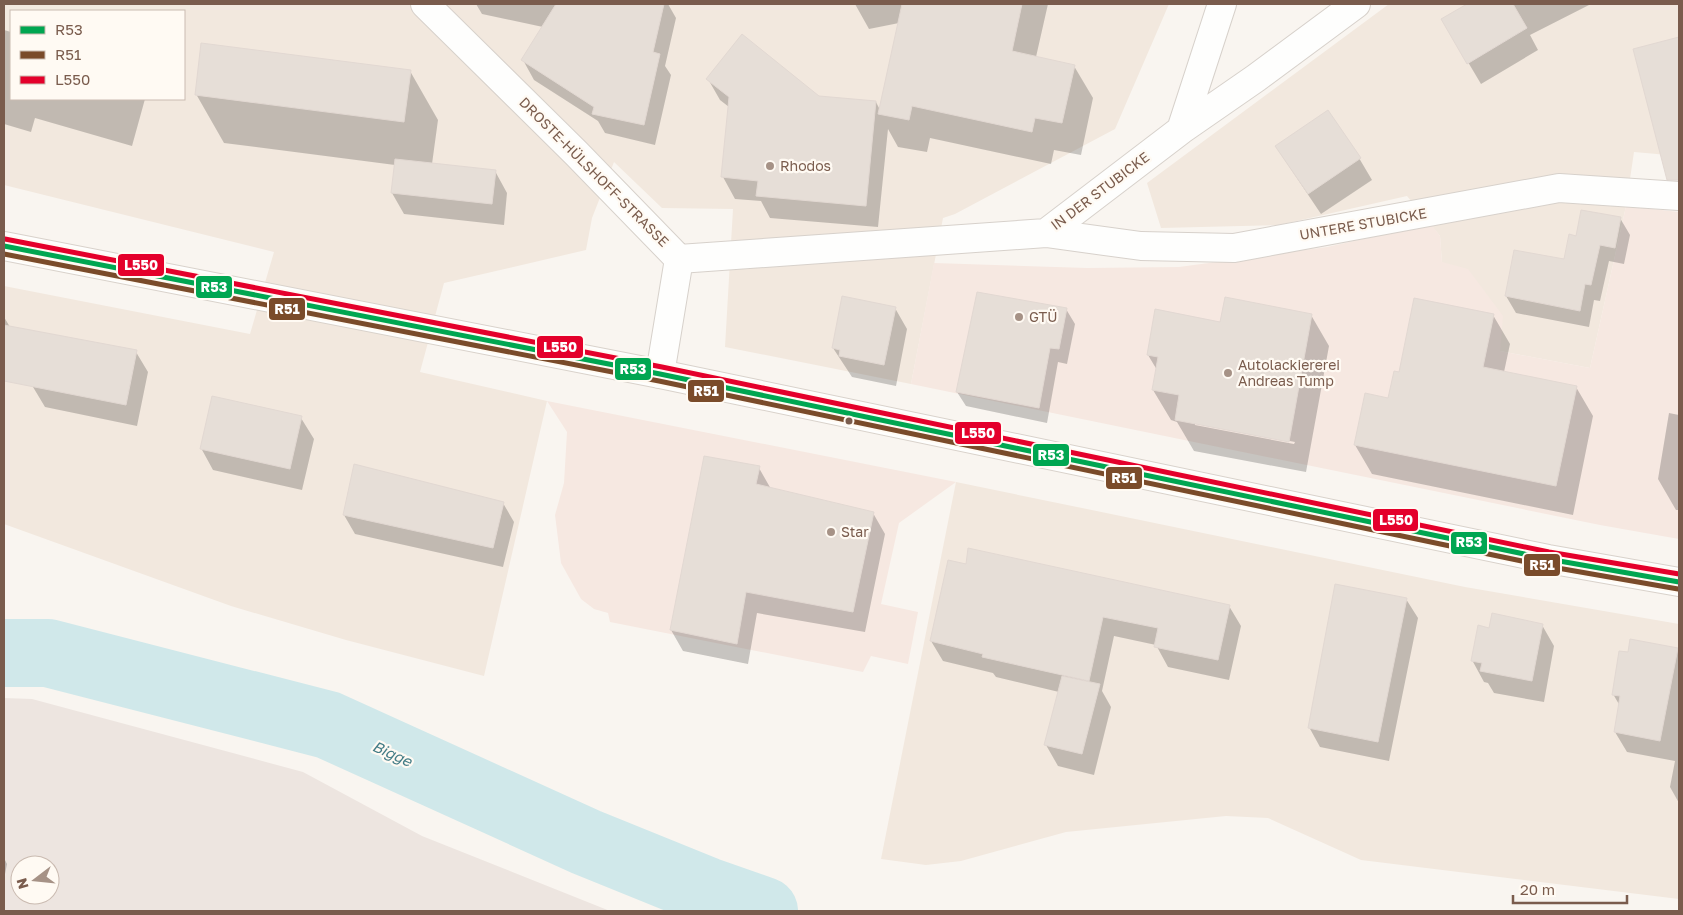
<svg xmlns="http://www.w3.org/2000/svg" width="1683" height="915" font-family="'Golos Text',sans-serif">
  <rect width="100%" height="100%" fill="#f9f5f0"/>
  <path fill="#f2e8de" fill-rule="evenodd" d="M 4,4 L 1169,4 L 1115,129 L 955,214 L 943,218 L 911,384 L 725,347 L 733,209 L 662,208 L 614,162 L 592,218 L 586,250 L 444,283 L 420,372 L 547,401 L 484,676 L 346,640 L 231,606 L 4,524 L 4,286 L 250,334 L 274,252 L 4,185 ZM 11,11 L 184,11 L 184,99 L 11,99 Z
    M 1389,4 L 1679,4 L 1679,156 L 1634,152 L 1626,206 L 1590,368 L 1500,351 L 1442,263 L 1440,236 L 1407,196 L 1279,225 L 1161,228 L 1147,183 Z
    M 956,482 L 1465,587 L 1679,624 L 1679,899 L 1361,860 L 1268,818 L 1226,816 L 1066,832 L 961,861 L 926,865 L 881,859 Z"/>
  <path fill="#f6e8e1" d="M 1626,206 L 1679,212 L 1679,539 L 1600,525 L 911,384 L 934,263 L 1087,268 L 1179,267 L 1327,247 L 1431,224 L 1440,236 L 1442,262 L 1468,269 L 1503,316 L 1500,351 L 1590,368 Z
    M 547,401 L 956,482 L 899,523 L 881,604 L 918,612 L 908,664 L 871,656 L 863,672 L 610,622 L 608,613 L 594,609 L 581,599 L 561,563 L 555,515 L 564,483 L 567,432 Z"/>
  <path fill="#ede5e0" fill-rule="evenodd" d="M 4,698 L 32,699 L 303,772 L 422,836 L 610,911 L 4,911 ZM 20,865 L 50,865 L 50,895 L 20,895 Z"/>
  <path fill="#0003" fill-rule="evenodd" d="M 476,4 L 668,4 L 676,18 L 665,66 L 671,75 L 655,145 L 605,133 L 598,121 L 534,80 L 523,60 L 543,27 L 482,14 Z
    M 855,4 L 1048,4 L 1036,57 L 1074,66 L 1093,98 L 1081,155 L 1054,150 L 1051,164 L 930,138 L 927,152 L 898,147 L 888,129 L 878,227 L 770,218 L 761,201 L 735,199 L 723,177 L 729,107 L 720,100 L 708,79 L 818,97 L 876,102 L 880,110 L 899,23 L 869,29 Z
    M 1469,4 L 1591,4 L 1530,35 L 1538,50 L 1481,84 L 1443,20 Z
    M 4,30 L 11,32 L 11,99 L 145,99 L 132,146 L 35,118 L 31,132 L 4,124 Z
    M 1679,39 L 1679,151 L 1669,154 L 1635,50 Z
    M 410,71 L 438,120 L 432,164 L 495,171 L 507,193 L 504,225 L 404,214 L 392,193 L 395,165 L 224,143 L 196,94 Z
    M 1276,147 L 1359,158 L 1372,180 L 1321,214 Z
    M 1620,218 L 1630,235 L 1624,264 L 1609,261 L 1600,301 L 1594,300 L 1589,327 L 1516,313 L 1506,296 L 1515,251 L 1565,261 L 1577,237 Z
    M 895,308 L 907,329 L 896,386 L 852,377 L 833,348 Z
    M 1066,309 L 1075,324 L 1067,364 L 1058,362 L 1047,423 L 966,406 L 957,392 Z
    M 1311,315 L 1329,346 L 1306,472 L 1194,451 L 1177,422 L 1171,420 L 1153,390 L 1157,370 L 1148,355 L 1221,323 ZM 1195,423 L 1295,442 L 1294,444 L 1195,425 Z
    M 1493,315 L 1510,344 L 1504,372 L 1576,387 L 1593,416 L 1573,515 L 1372,474 L 1355,445 L 1389,400 L 1400,373 Z
    M 4,317 L 10,327 L 136,352 L 148,372 L 137,426 L 45,407 L 33,387 L 35,378 L 4,371 Z
    M 1669,413 L 1679,415 L 1679,510 L 1676,510 L 1658,479 Z
    M 301,418 L 314,439 L 302,490 L 213,470 L 201,448 Z
    M 759,468 L 771,489 L 873,513 L 885,534 L 865,632 L 757,613 L 748,664 L 683,651 L 671,630 Z
    M 503,503 L 514,522 L 503,567 L 355,534 L 344,515 Z
    M 967,566 L 1229,606 L 1241,626 L 1229,680 L 1168,667 L 1156,645 L 1114,636 L 1102,691 L 1111,707 L 1094,775 L 1058,766 L 1046,745 L 1059,692 L 996,677 L 993,673 L 943,661 L 931,641 Z
    M 1406,599 L 1418,618 L 1389,761 L 1320,747 L 1309,727 Z
    M 1542,625 L 1554,646 L 1544,702 L 1494,693 L 1488,683 L 1484,682 L 1472,660 L 1490,629 Z
    M 1677,649 L 1679,653 L 1679,803 L 1670,787 L 1675,761 L 1627,752 L 1615,732 L 1620,706 L 1613,694 L 1629,654 Z
    M 4,858 L 7,864 L 4,879 Z"/>
  <g fill="none" stroke-linecap="round" stroke-linejoin="round">
    <path stroke="#d0e8ea" stroke-width="68" d="M 4,653 L 48,653 L 328,725 L 586,842 L 707,891 L 764,911"/>
  </g>
  <path fill="#e6ded7" stroke="#e2d8d2" d="M 556,4 L 664,4 L 653,52 L 660,54 L 644,125 L 592,114 L 594,107 L 521,60 Z
    M 902,4 L 1022,4 L 1012,51 L 1075,65 L 1062,123 L 1035,118 L 1032,132 L 912,106 L 909,120 L 878,114 Z
    M 1467,4 L 1513,4 L 1527,28 L 1467,64 L 1441,19 Z
    M 742,34 L 819,96 L 876,101 L 866,206 L 756,196 L 758,181 L 721,177 L 729,97 L 706,79 Z
    M 1679,37 L 1679,180 L 1667,180 L 1633,49 Z
    M 201,43 L 411,70 L 404,122 L 195,95 Z
    M 1328,110 L 1361,158 L 1308,194 L 1275,146 Z
    M 395,159 L 496,170 L 492,204 L 391,193 Z
    M 1581,210 L 1621,217 L 1615,248 L 1600,245 L 1591,285 L 1585,284 L 1580,311 L 1505,296 L 1514,250 L 1564,259 L 1569,234 L 1576,236 Z
    M 977,292 L 1067,308 L 1059,349 L 1050,348 L 1039,408 L 956,392 Z
    M 842,296 L 896,307 L 884,365 L 839,356 L 840,350 L 832,348 Z
    M 1225,297 L 1312,314 L 1289,442 L 1175,420 L 1179,395 L 1152,390 L 1158,357 L 1147,355 L 1155,309 L 1220,322 Z
    M 1414,298 L 1494,314 L 1483,367 L 1577,386 L 1556,486 L 1354,445 L 1365,393 L 1388,398 L 1394,371 L 1399,372 Z
    M 4,325 L 137,350 L 126,405 L 4,381 Z
    M 212,396 L 302,416 L 290,469 L 200,449 Z
    M 704,456 L 760,466 L 756,484 L 874,512 L 853,612 L 746,592 L 737,644 L 670,630 Z
    M 354,464 L 504,502 L 493,548 L 343,515 Z
    M 968,548 L 1230,605 L 1218,660 L 1154,647 L 1158,628 L 1103,617 L 1089,681 L 982,657 L 983,654 L 930,641 L 948,560 L 966,564 Z
    M 1335,584 L 1407,598 L 1378,742 L 1308,728 Z
    M 1492,613 L 1543,624 L 1532,681 L 1480,671 L 1482,663 L 1471,661 L 1478,625 L 1489,628 Z
    M 1630,639 L 1678,648 L 1660,741 L 1614,732 L 1620,696 L 1612,695 L 1619,651 L 1628,652 Z
    M 1062,676 L 1100,684 L 1082,754 L 1044,745 Z"/>
  <g fill="none" stroke-linecap="round" stroke-linejoin="round">
    <g stroke="#d7d1cb" stroke-width="30">
      <path id="minor" d="M 425,4 L 576,153 L 679,259 L 660,374
        M 1181,130 L 1222,4
        M 1046,233 L 1141,246 L 1234,248 L 1559,188 L 1679,196
        M 679,259 L 1046,233 L 1181,130 L 1256,78 L 1356,4"/>
    </g>
    <g stroke="#d9d2cb" stroke-width="30">
      <path id="secondary" d="M 4,246 L 660,374 L 1548,559 L 1679,582"/>
    </g>
    <use href="#minor" stroke="#fefefd" stroke-width="28"/>
    <use href="#secondary" stroke="#fefefd" stroke-width="28"/>
    <g stroke="#fffaf3" stroke-width="9">
      <path id="bus-1" d="M 4,246 L 660,374 L 1548,559 L 1679,582"/>
    </g>
    <g stroke="#fffaf3" stroke-width="9">
      <path id="bus-2" d="M 4,254 L 659,381 L 1546,566 L 1678,589"/>
    </g>
    <g stroke="#fffaf3" stroke-width="9">
      <path id="bus-3" d="M 5,239 L 662,367 L 1549,552 L 1679,574"/>
    </g>
    <use href="#bus-1" stroke="#00a651" stroke-width="5"/>
    <use href="#bus-2" stroke="#7a4b2a" stroke-width="5"/>
    <use href="#bus-3" stroke="#e4002b" stroke-width="5"/>
  </g>
  <g fill="#a69286" stroke="#fffaf3" stroke-width="2">
    <circle cx="770" cy="166" r="5"/>
    <circle cx="1019" cy="317" r="5"/>
    <circle cx="1228" cy="373" r="5"/>
    <circle cx="831" cy="532" r="5"/>
  </g>
  <circle fill="#7a5c4d" stroke="#fffaf3" stroke-width="2" cx="849" cy="421" r="4.5"/>
  <g text-anchor="middle" stroke-width="4.5" stroke-linejoin="round" paint-order="stroke">
    <g font-size="14" fill="#7a5c4d" stroke="#fffaf3" text-anchor="start">
      <text x="780" y="171">Rhodos</text>
      <text x="1029" y="322">GTÜ</text>
      <text x="1238" y="370">Autolackiererei<tspan x="1238" dy="16">Andreas Tump</tspan></text>
      <text x="841" y="537">Star</text>
    </g>
    <g font-size="14" fill="#7a5c4d" stroke="#fffaf3">
      <text transform="translate(594 172) rotate(45)" y="5">DROSTE-HÜLSHOFF-STRASSE</text>
      <text transform="translate(1100 191) rotate(-37)" y="5">IN DER STUBICKE</text>
      <text transform="translate(1363 224) rotate(-10)" y="5">UNTERE STUBICKE</text>
    </g>
    <g font-size="15" font-style="italic" fill="#437c86" stroke="#fffaf3">
      <text transform="translate(392 754) rotate(24)" y="5">Bigge</text>
    </g>
  </g>
  <g stroke="#fffaf3" stroke-width="2">
    <rect x="117" y="253" width="48" height="24" rx="5" fill="#e4002b"/>
    <rect x="195" y="275" width="38" height="24" rx="5" fill="#00a651"/>
    <rect x="268" y="297" width="38" height="24" rx="5" fill="#7a4b2a"/>
    <rect x="536" y="335" width="48" height="24" rx="5" fill="#e4002b"/>
    <rect x="614" y="357" width="38" height="24" rx="5" fill="#00a651"/>
    <rect x="687" y="379" width="38" height="24" rx="5" fill="#7a4b2a"/>
    <rect x="954" y="421" width="48" height="24" rx="5" fill="#e4002b"/>
    <rect x="1032" y="443" width="38" height="24" rx="5" fill="#00a651"/>
    <rect x="1105" y="466" width="38" height="24" rx="5" fill="#7a4b2a"/>
    <rect x="1372" y="508" width="47" height="24" rx="5" fill="#e4002b"/>
    <rect x="1450" y="531" width="38" height="24" rx="5" fill="#00a651"/>
    <rect x="1523" y="553" width="38" height="24" rx="5" fill="#7a4b2a"/>
  </g>
  <g font-size="14" text-anchor="middle" font-weight="bold" fill="#fff">
    <text x="141" y="270">L550</text>
    <text x="214" y="292">R53</text>
    <text x="287" y="314">R51</text>
    <text x="560" y="352">L550</text>
    <text x="633" y="374">R53</text>
    <text x="706" y="396">R51</text>
    <text x="978" y="438">L550</text>
    <text x="1051" y="460">R53</text>
    <text x="1124" y="483">R51</text>
    <text x="1396" y="525">L550</text>
    <text x="1469" y="547">R53</text>
    <text x="1542" y="570">R51</text>
  </g>
  <rect width="1683" height="915" fill="none" stroke="#7a5c4d" stroke-width="10"/>
  <rect x="10" y="10" width="175" height="90" fill="#fffaf3" stroke="#cabbb1"/>
  <rect x="20" y="26" width="25" height="8" fill="#00a651" stroke="#cabbb1"/>
  <text x="55" y="35" font-size="15" fill="#7a5c4d">R53</text>
  <rect x="20" y="51" width="25" height="8" fill="#7a4b2a" stroke="#cabbb1"/>
  <text x="55" y="60" font-size="15" fill="#7a5c4d">R51</text>
  <rect x="20" y="76" width="25" height="8" fill="#e4002b" stroke="#cabbb1"/>
  <text x="55" y="85" font-size="15" fill="#7a5c4d">L550</text>
  <g transform="translate(35 880) rotate(254)"><circle r="24" fill="#fffaf3" stroke="#cabbb1"/>
  <path d="M0-4L9 19L0 12L-9 19Z" fill="#a69286"/>
  <text y="-8" font-size="14" font-weight="bold" text-anchor="middle" fill="#7a5c4d">N</text>
  </g>
  <path d="M1513 895v8h114v-8" fill="none" stroke="#7a5c4d" stroke-width="2.5"/>
  <text x="1520" y="895" font-size="15" fill="#7a5c4d" stroke="#fffaf3" stroke-width="4" paint-order="stroke">20 m</text>
</svg>
